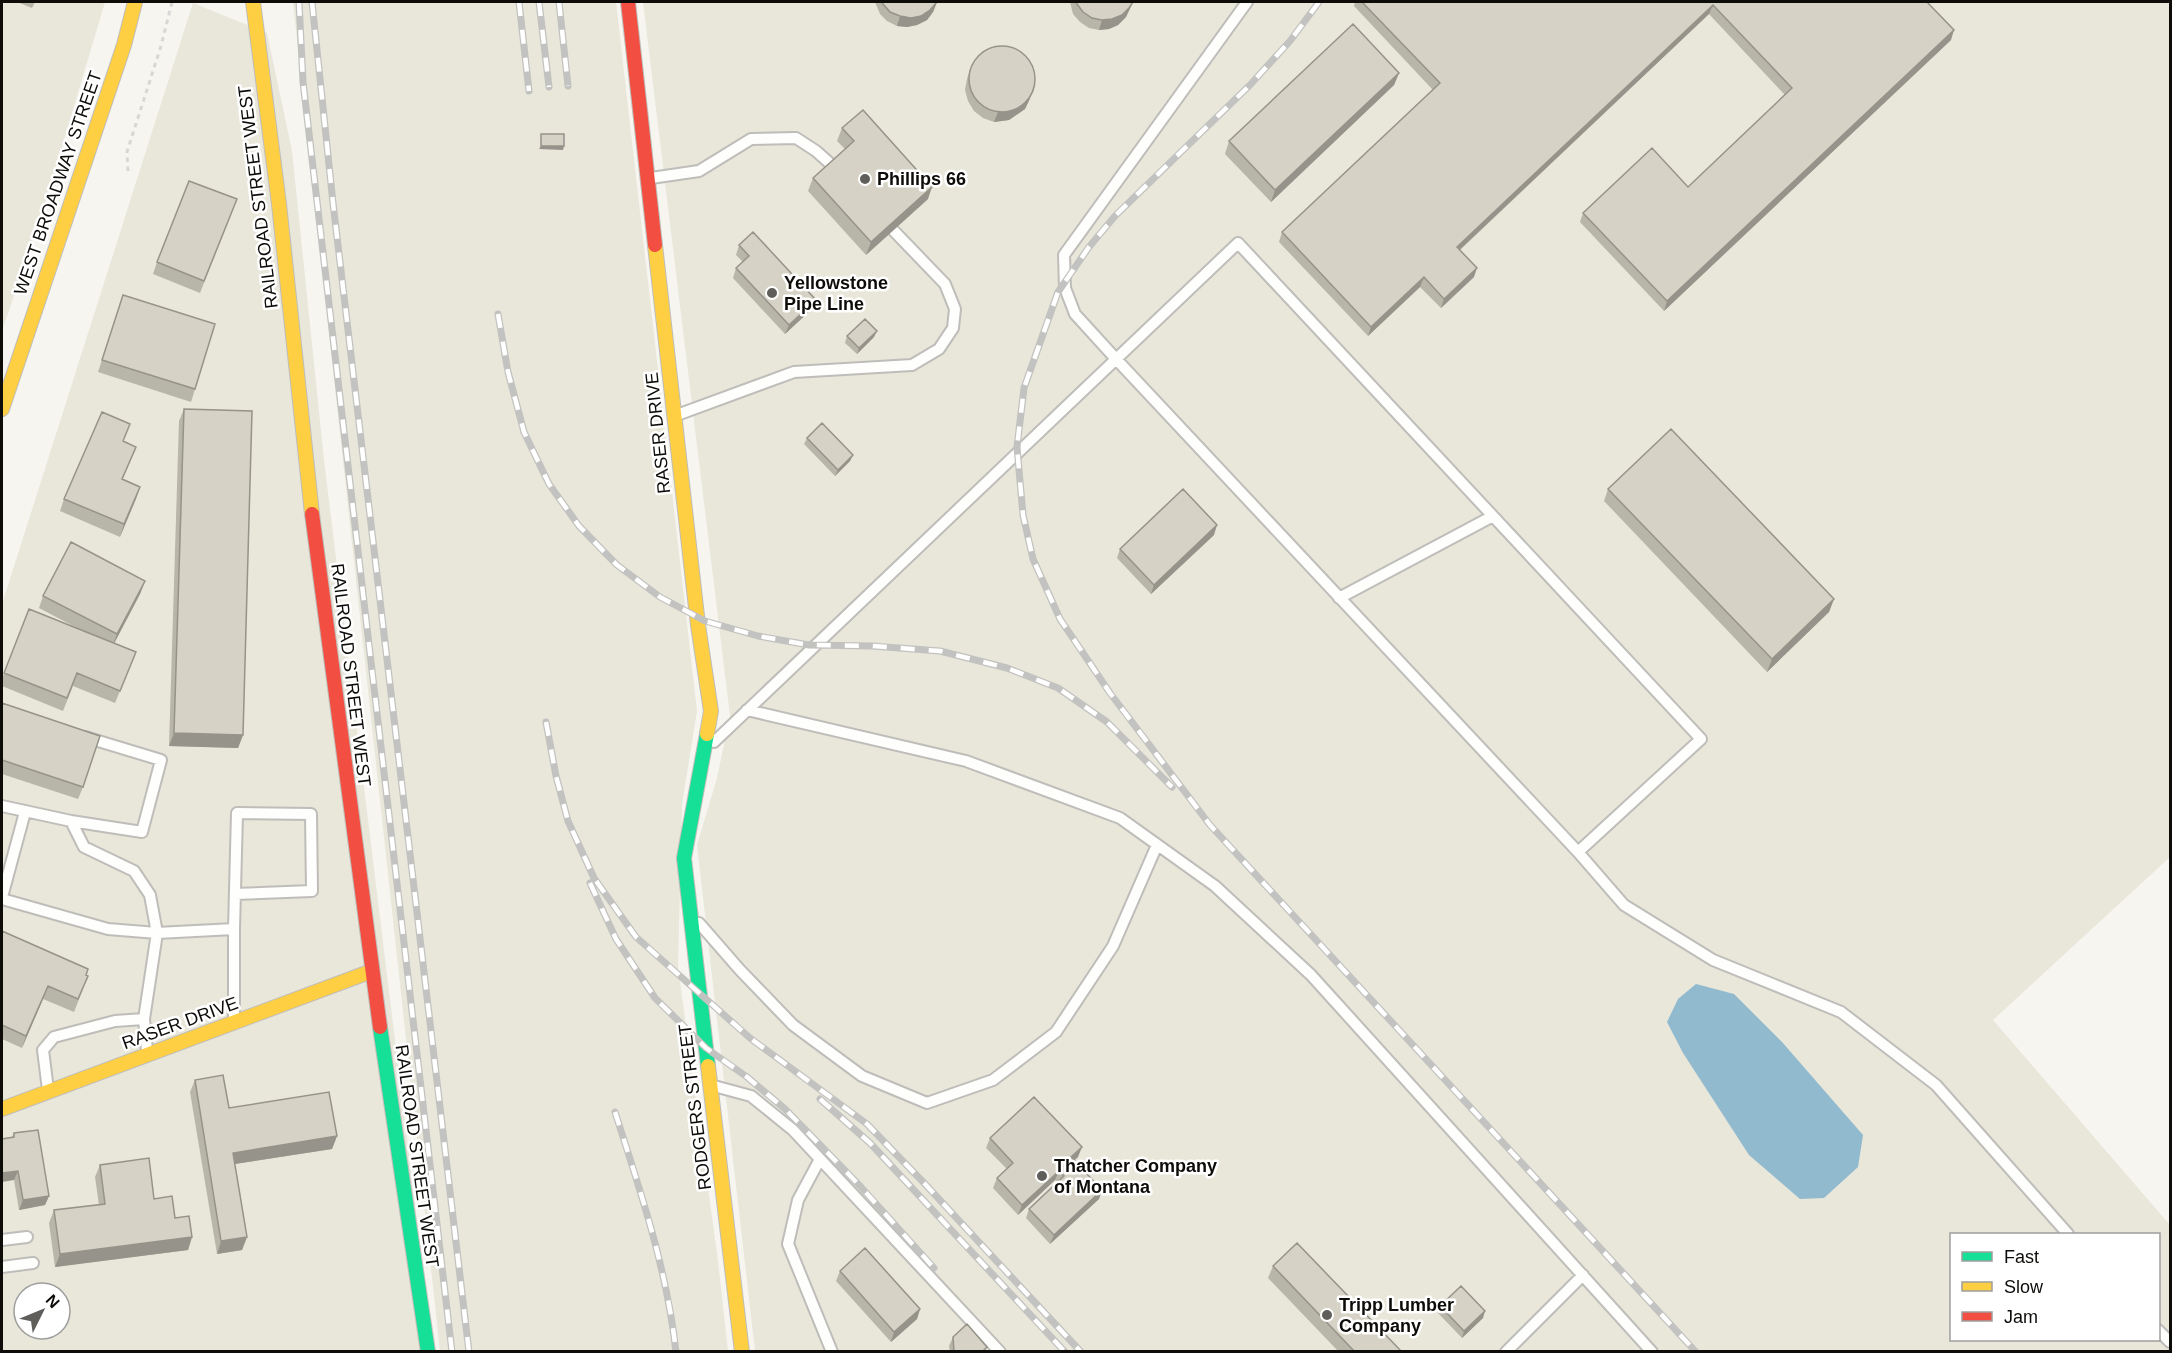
<svg xmlns="http://www.w3.org/2000/svg" width="2172" height="1353" font-family="Helvetica,sans-serif">
  <rect width="100%" height="100%" fill="#f6f5f0"/>
  <path fill="#e9e6da" fill-rule="evenodd" d="M 2,2 L 105,2 L 47,197 L 2,331 Z
    M 293,2 L 616,2 L 697,711 L 682,804 L 678,967 L 718,1261 L 728,1351 L 440,1351 Z
    M 643,2 L 2170,2 L 2170,857 L 1993,1020 L 2170,1225 L 2170,1351 L 755,1351 L 697,845 L 717,778 L 730,716 ZM 1952,1234 L 2158,1234 L 2158,1340 L 1952,1340 Z
    M 193,3 L 267,33 L 292,151 L 324,460 L 433,1351 L 2,1352 L 2,604 ZM 24,1293 L 60,1293 L 60,1329 L 24,1329 Z"/>
  <path fill="#91bacf" d="M 1696,984 L 1734,994 L 1782,1042 L 1863,1135 L 1858,1167 L 1824,1198 L 1800,1199 L 1749,1155 L 1683,1053 L 1667,1022 L 1678,999 Z"/>
  <g fill="none" stroke-linecap="round" stroke-linejoin="round">
    <g stroke="#bebdb9" stroke-width="14">
      <path id="lane" d="M 651,178 L 699,171 L 751,139 L 796,138 L 816,151 L 834,167
        M 677,415 L 794,372 L 912,365 L 939,349 L 953,328 L 955,309 L 945,284 L 893,230
        M 1339,598 L 1493,516
        M 747,710 L 966,761 L 1120,818 L 1215,886 L 1311,975 L 1652,1352
        M 714,742 C 889,576 1064,410 1238,243 L 1701,739 L 1578,852 L 1116,359 L 1075,314 L 1065,288 L 1064,255 L 1247,2
        M 2,806 L 71,821 L 142,832 L 161,760 L 85,737
        M 71,821 L 84,847 L 134,871 L 150,895 L 157,933 L 234,929 L 234,1019
        M 1578,852 L 1624,905 L 1713,960 L 1841,1012 L 1936,1085 L 2068,1234
        M 2,897 L 25,812
        M 2,899 L 108,929 L 157,933 L 144,1019 L 147,1051
        M 699,923 L 740,970 L 793,1025 L 862,1076 L 927,1103 L 993,1080 L 1056,1032 L 1113,946 L 1157,845
        M 234,929 L 237,813 L 311,814 L 312,891 L 235,894
        M 714,1086 L 751,1096 L 793,1130 L 1000,1352
        M 48,1090 L 43,1050 L 54,1037 L 115,1021 L 144,1019
        M 820,1159 L 798,1200 L 788,1244 L 832,1352
        M 2,1240 L 27,1237
        M 2,1267 L 33,1263
        M 2158,1330 L 2170,1342
        M 1506,1352 L 1583,1275"/>
    </g>
    <g stroke="#bebdb9" stroke-width="16">
      <path id="fast" d="M 707,734 L 684,858 L 708,1066
        M 380,1027 L 428,1352"/>
    </g>
    <g stroke="#bebdb9" stroke-width="16">
      <path id="slow" d="M 253,2 L 279,204 L 312,514
        M 655,245 L 698,625 L 711,711 L 707,734
        M 2,409 L 124,45 L 135,2
        M 708,1066 L 742,1352
        M 2,1109 L 372,971"/>
    </g>
    <g stroke="#bebdb9" stroke-width="16">
      <path id="jam" d="M 628,2 L 655,245
        M 312,514 L 380,1027"/>
    </g>
    <path stroke="#d7d7d6" stroke-width="3" stroke-dasharray="4.5 4.5" stroke-linecap="butt" d="M 128,171 L 127,152 L 161,46 L 172,2"/>
    <use href="#lane" stroke="#fefefd" stroke-width="10"/>
    <use href="#fast" stroke="#16e098" stroke-width="14"/>
    <use href="#slow" stroke="#ffcf43" stroke-width="14"/>
    <use href="#jam" stroke="#f24e42" stroke-width="14"/>
    <g stroke="#c2c2c0" stroke-width="7">
      <path id="rail" d="M 299,2 L 303,82 L 452,1352
        M 312,2 L 333,203 L 469,1352
        M 519,2 L 529,91
        M 539,2 L 549,87
        M 559,2 L 568,86
        M 1319,2 L 1290,41 L 1250,85 L 1115,216 L 1089,247 L 1058,292 L 1024,388 L 1017,447 L 1023,515 L 1033,559 L 1060,619 L 1110,693 L 1210,825 L 1696,1352
        M 498,314 L 508,372 L 524,432 L 549,484 L 579,526 L 617,565 L 660,597 L 705,621 L 758,636 L 809,645 L 872,646 L 940,651 L 1007,668 L 1058,688 L 1107,722 L 1172,787
        M 546,722 L 556,776 L 568,821 L 594,878 L 636,937 L 750,1038 L 867,1124 L 925,1184 L 1081,1352
        M 590,883 L 616,939 L 655,998 L 706,1048 L 747,1077 L 785,1109 L 860,1186 L 934,1268
        M 820,1099 L 870,1143 L 1065,1352
        M 615,1112 C 640,1190 667,1269 676,1352"/>
    </g>
    <use href="#rail" stroke="#fff" stroke-width="4.5" stroke-dasharray="14" stroke-linecap="butt"/>
  </g>
  <path fill="#b8b5a9" d="M 17,2 L 35,2 L 32,8 Z
    M 875,2 L 937,2 L 933,12 L 927,20 L 917,25 L 907,27 L 897,26 L 887,21 L 880,14 Z
    M 1070,2 L 1133,2 L 1126,17 L 1118,25 L 1109,29 L 1099,30 L 1089,28 L 1080,22 L 1073,14 Z
    M 1355,2 L 1927,2 L 1951,40 L 1664,311 L 1580,222 L 1583,213 L 1688,187 L 1785,95 L 1709,14 L 1460,250 L 1474,277 L 1441,308 L 1420,287 L 1368,336 L 1279,242 L 1282,232 L 1433,90 L 1354,6 Z
    M 970,69 L 1030,99 L 1025,109 L 1009,120 L 994,122 L 983,118 L 974,111 L 968,101 L 965,90 L 967,79 Z
    M 1399,73 L 1394,85 L 1271,202 L 1225,154 L 1229,141 Z
    M 842,128 L 928,199 L 866,255 L 808,191 L 813,178 L 845,149 L 837,141 Z
    M 232,212 L 200,293 L 153,274 L 157,262 Z
    M 739,245 L 816,300 L 812,309 L 785,334 L 733,278 L 736,268 L 743,262 L 736,255 Z
    M 123,295 L 195,389 L 191,402 L 98,372 Z
    M 847,336 L 874,337 L 857,354 L 845,343 Z
    M 184,409 L 243,735 L 238,748 L 169,746 L 179,421 Z
    M 807,438 L 853,455 L 850,461 L 835,476 L 804,444 Z
    M 123,441 L 131,459 L 123,479 L 140,487 L 120,537 L 60,511 L 64,499 Z
    M 1608,489 L 1834,599 L 1829,612 L 1767,672 L 1604,501 Z
    M 1214,535 L 1151,594 L 1117,558 L 1120,549 Z
    M 145,581 L 140,594 L 114,644 L 136,652 L 115,703 L 73,686 L 63,711 L 2,686 L 2,679 L 29,609 L 79,629 L 39,608 L 43,596 Z
    M 2,703 L 83,787 L 78,799 L 2,774 Z
    M 2,931 L 83,989 L 74,1012 L 43,999 L 22,1048 L 2,1039 Z
    M 195,1080 L 229,1108 L 337,1136 L 332,1149 L 235,1164 L 247,1237 L 242,1250 L 217,1254 L 190,1092 Z
    M 14,1133 L 49,1196 L 45,1205 L 19,1210 L 14,1180 L 12,1137 Z
    M 990,1138 L 1078,1157 L 1075,1160 L 1102,1190 L 1099,1199 L 1050,1244 L 1026,1218 L 1029,1209 L 1057,1182 L 1055,1180 L 1018,1215 L 993,1188 L 997,1178 L 1007,1169 L 986,1148 Z
    M 100,1165 L 154,1199 L 175,1218 L 192,1237 L 188,1250 L 55,1267 L 49,1223 L 54,1210 L 99,1205 L 95,1177 Z
    M 1273,1266 L 1402,1352 L 1339,1352 L 1268,1278 Z
    M 840,1271 L 920,1309 L 917,1319 L 891,1342 L 836,1281 Z
    M 1440,1306 L 1483,1318 L 1462,1338 L 1438,1313 Z
    M 953,1337 L 985,1352 L 950,1352 L 949,1346 Z"/>
  <path fill="#96938a" d="M 937,2 L 933,12 L 927,20 L 917,25 L 907,27 L 897,26 L 900,16 Z
    M 1133,2 L 1126,17 L 1118,25 L 1109,29 L 1099,30 L 1102,20 Z
    M 1713,5 L 1709,14 L 1453,256 L 1457,247 Z
    M 1954,30 L 1951,40 L 1664,311 L 1667,301 Z
    M 1399,73 L 1394,85 L 1271,202 L 1275,190 Z
    M 1034,89 L 1025,109 L 1009,120 L 994,122 L 998,112 Z
    M 541,146 L 564,146 L 563,150 L 539,149 Z
    M 932,187 L 928,199 L 866,255 L 871,242 Z
    M 1477,268 L 1474,277 L 1441,308 L 1444,299 Z
    M 1424,277 L 1420,287 L 1368,336 L 1371,327 Z
    M 816,300 L 812,309 L 785,334 L 789,325 Z
    M 877,331 L 874,337 L 857,354 L 859,348 Z
    M 853,455 L 850,461 L 835,476 L 838,470 Z
    M 140,487 L 136,499 L 120,537 L 124,524 Z
    M 1217,525 L 1214,535 L 1151,594 L 1154,585 Z
    M 145,581 L 140,594 L 112,647 L 117,634 Z
    M 1834,599 L 1829,612 L 1767,672 L 1772,659 Z
    M 174,733 L 243,735 L 238,748 L 169,746 Z
    M 48,986 L 43,999 L 22,1048 L 26,1036 Z
    M 337,1136 L 332,1149 L 228,1165 L 233,1153 Z
    M 1082,1147 L 1078,1157 L 1068,1166 L 1071,1157 Z
    M 18,1171 L 14,1180 L 2,1182 L 2,1173 Z
    M 1059,1171 L 1055,1180 L 1018,1215 L 1022,1205 Z
    M 1102,1190 L 1099,1199 L 1050,1244 L 1054,1235 Z
    M 49,1196 L 45,1205 L 19,1210 L 23,1200 Z
    M 192,1237 L 188,1250 L 55,1267 L 60,1254 Z
    M 247,1237 L 242,1250 L 217,1254 L 221,1241 Z
    M 920,1309 L 917,1319 L 891,1342 L 894,1332 Z
    M 1485,1311 L 1483,1318 L 1462,1338 L 1464,1331 Z"/>
  <path fill="#d6d2c5" stroke="#96938a" stroke-width="1.5" d="M 882,2 L 937,2 L 930,10 L 921,16 L 911,18 L 900,16 L 890,12 L 883,4 Z
    M 1076,2 L 1133,2 L 1129,8 L 1122,15 L 1112,19 L 1102,20 L 1092,18 L 1083,12 L 1077,4 Z
    M 1362,2 L 1927,2 L 1954,30 L 1667,301 L 1583,213 L 1652,148 L 1688,187 L 1792,88 L 1713,5 L 1457,247 L 1477,268 L 1444,299 L 1424,277 L 1371,327 L 1282,232 L 1440,83 Z
    M 1353,24 L 1399,73 L 1275,190 L 1229,141 Z
    M969 79a33 33 0 1 1 66 0a33 33 0 1 1-66 0Z
    M 863,110 L 932,187 L 871,242 L 813,178 L 854,141 L 842,128 Z
    M 541,134 L 564,134 L 564,146 L 541,146 Z
    M 189,181 L 237,199 L 204,281 L 157,262 Z
    M 753,232 L 816,300 L 789,325 L 736,268 L 749,256 L 739,245 Z
    M 123,295 L 215,324 L 195,389 L 102,360 Z
    M 865,319 L 877,331 L 859,348 L 847,336 Z
    M 184,409 L 252,411 L 243,735 L 174,733 Z
    M 102,412 L 130,424 L 123,441 L 136,447 L 122,479 L 140,487 L 124,524 L 64,499 Z
    M 822,423 L 853,455 L 838,470 L 807,438 Z
    M 1671,429 L 1834,599 L 1772,659 L 1608,489 Z
    M 1183,489 L 1217,525 L 1154,585 L 1120,549 Z
    M 71,542 L 145,581 L 117,634 L 43,596 Z
    M 29,609 L 136,652 L 120,691 L 77,673 L 67,698 L 4,673 Z
    M 2,703 L 100,736 L 83,787 L 2,760 Z
    M 2,931 L 88,969 L 86,975 L 88,976 L 78,999 L 48,986 L 26,1036 L 2,1025 Z
    M 223,1075 L 229,1108 L 329,1092 L 337,1136 L 233,1153 L 247,1237 L 221,1241 L 195,1080 Z
    M 1034,1097 L 1082,1147 L 1071,1157 L 1102,1190 L 1054,1235 L 1029,1209 L 1064,1176 L 1059,1171 L 1022,1205 L 997,1178 L 1013,1163 L 990,1138 Z
    M 38,1130 L 49,1196 L 23,1200 L 18,1171 L 2,1173 L 2,1139 L 14,1137 L 14,1133 Z
    M 149,1158 L 154,1199 L 172,1196 L 175,1218 L 189,1216 L 192,1237 L 60,1254 L 54,1210 L 105,1204 L 100,1165 Z
    M 1297,1243 L 1402,1352 L 1355,1352 L 1273,1266 Z
    M 865,1248 L 920,1309 L 894,1332 L 840,1271 Z
    M 1461,1286 L 1485,1311 L 1464,1331 L 1440,1306 Z
    M 967,1324 L 987,1347 L 982,1352 L 954,1352 L 953,1337 Z"/>
  <g fill="#5f5e5a" stroke="#fff" stroke-width="2">
    <circle cx="865" cy="179" r="6"/>
    <circle cx="772" cy="293" r="6"/>
    <circle cx="1042" cy="1176" r="6"/>
    <circle cx="1327" cy="1315" r="6"/>
  </g>
  <g text-anchor="middle" stroke-width="5" stroke-linejoin="round" paint-order="stroke">
    <g font-size="18" font-weight="bold" fill="#0d0c09" stroke="#fff" text-anchor="start">
      <text x="877" y="185">Phillips 66</text>
      <text x="784" y="289">Yellowstone<tspan x="784" dy="21">Pipe Line</tspan></text>
      <text x="1054" y="1172">Thatcher Company<tspan x="1054" dy="21">of Montana</tspan></text>
      <text x="1339" y="1311">Tripp Lumber<tspan x="1339" dy="21">Company</tspan></text>
    </g>
    <g font-size="18" fill="#0d0c09" stroke="#fff">
      <text transform="translate(58 183) rotate(-71)" y="6">WEST BROADWAY STREET</text>
      <text transform="translate(258 197) rotate(-97)" y="6">RAILROAD STREET WEST</text>
      <text transform="translate(658 433) rotate(-96)" y="6">RASER DRIVE</text>
      <text transform="translate(351 675) rotate(83)" y="6">RAILROAD STREET WEST</text>
      <text transform="translate(180 1023) rotate(-20)" y="6">RASER DRIVE</text>
      <text transform="translate(695 1107) rotate(-97)" y="6">RODGERS STREET</text>
      <text transform="translate(417 1156) rotate(82)" y="6">RAILROAD STREET WEST</text>
    </g>
  </g>
  <rect width="2172" height="1353" fill="none" stroke="#0d0c09" stroke-width="6"/>
  <rect x="1950" y="1233" width="210" height="108" fill="#ffffff" stroke="#9e9e9d" stroke-width="1.5"/>
  <rect x="1962" y="1252" width="30" height="9" fill="#16e098" stroke="#9e9e9d" stroke-width="1.5"/>
  <text x="2004" y="1263" font-size="18" fill="#0d0c09">Fast</text>
  <rect x="1962" y="1282" width="30" height="9" fill="#ffcf43" stroke="#9e9e9d" stroke-width="1.5"/>
  <text x="2004" y="1293" font-size="18" fill="#0d0c09">Slow</text>
  <rect x="1962" y="1312" width="30" height="9" fill="#f24e42" stroke="#9e9e9d" stroke-width="1.5"/>
  <text x="2004" y="1323" font-size="18" fill="#0d0c09">Jam</text>
  <g transform="translate(42 1311) rotate(47)"><circle r="28" fill="#ffffff" stroke="#9e9e9d" stroke-width="1.5"/>
  <path d="M0-4.5L10 22L0 15L-10 22Z" fill="#5f5e5a"/>
  <text y="-9" font-size="16" font-weight="bold" text-anchor="middle" fill="#0d0c09">N</text>
  </g>
</svg>
